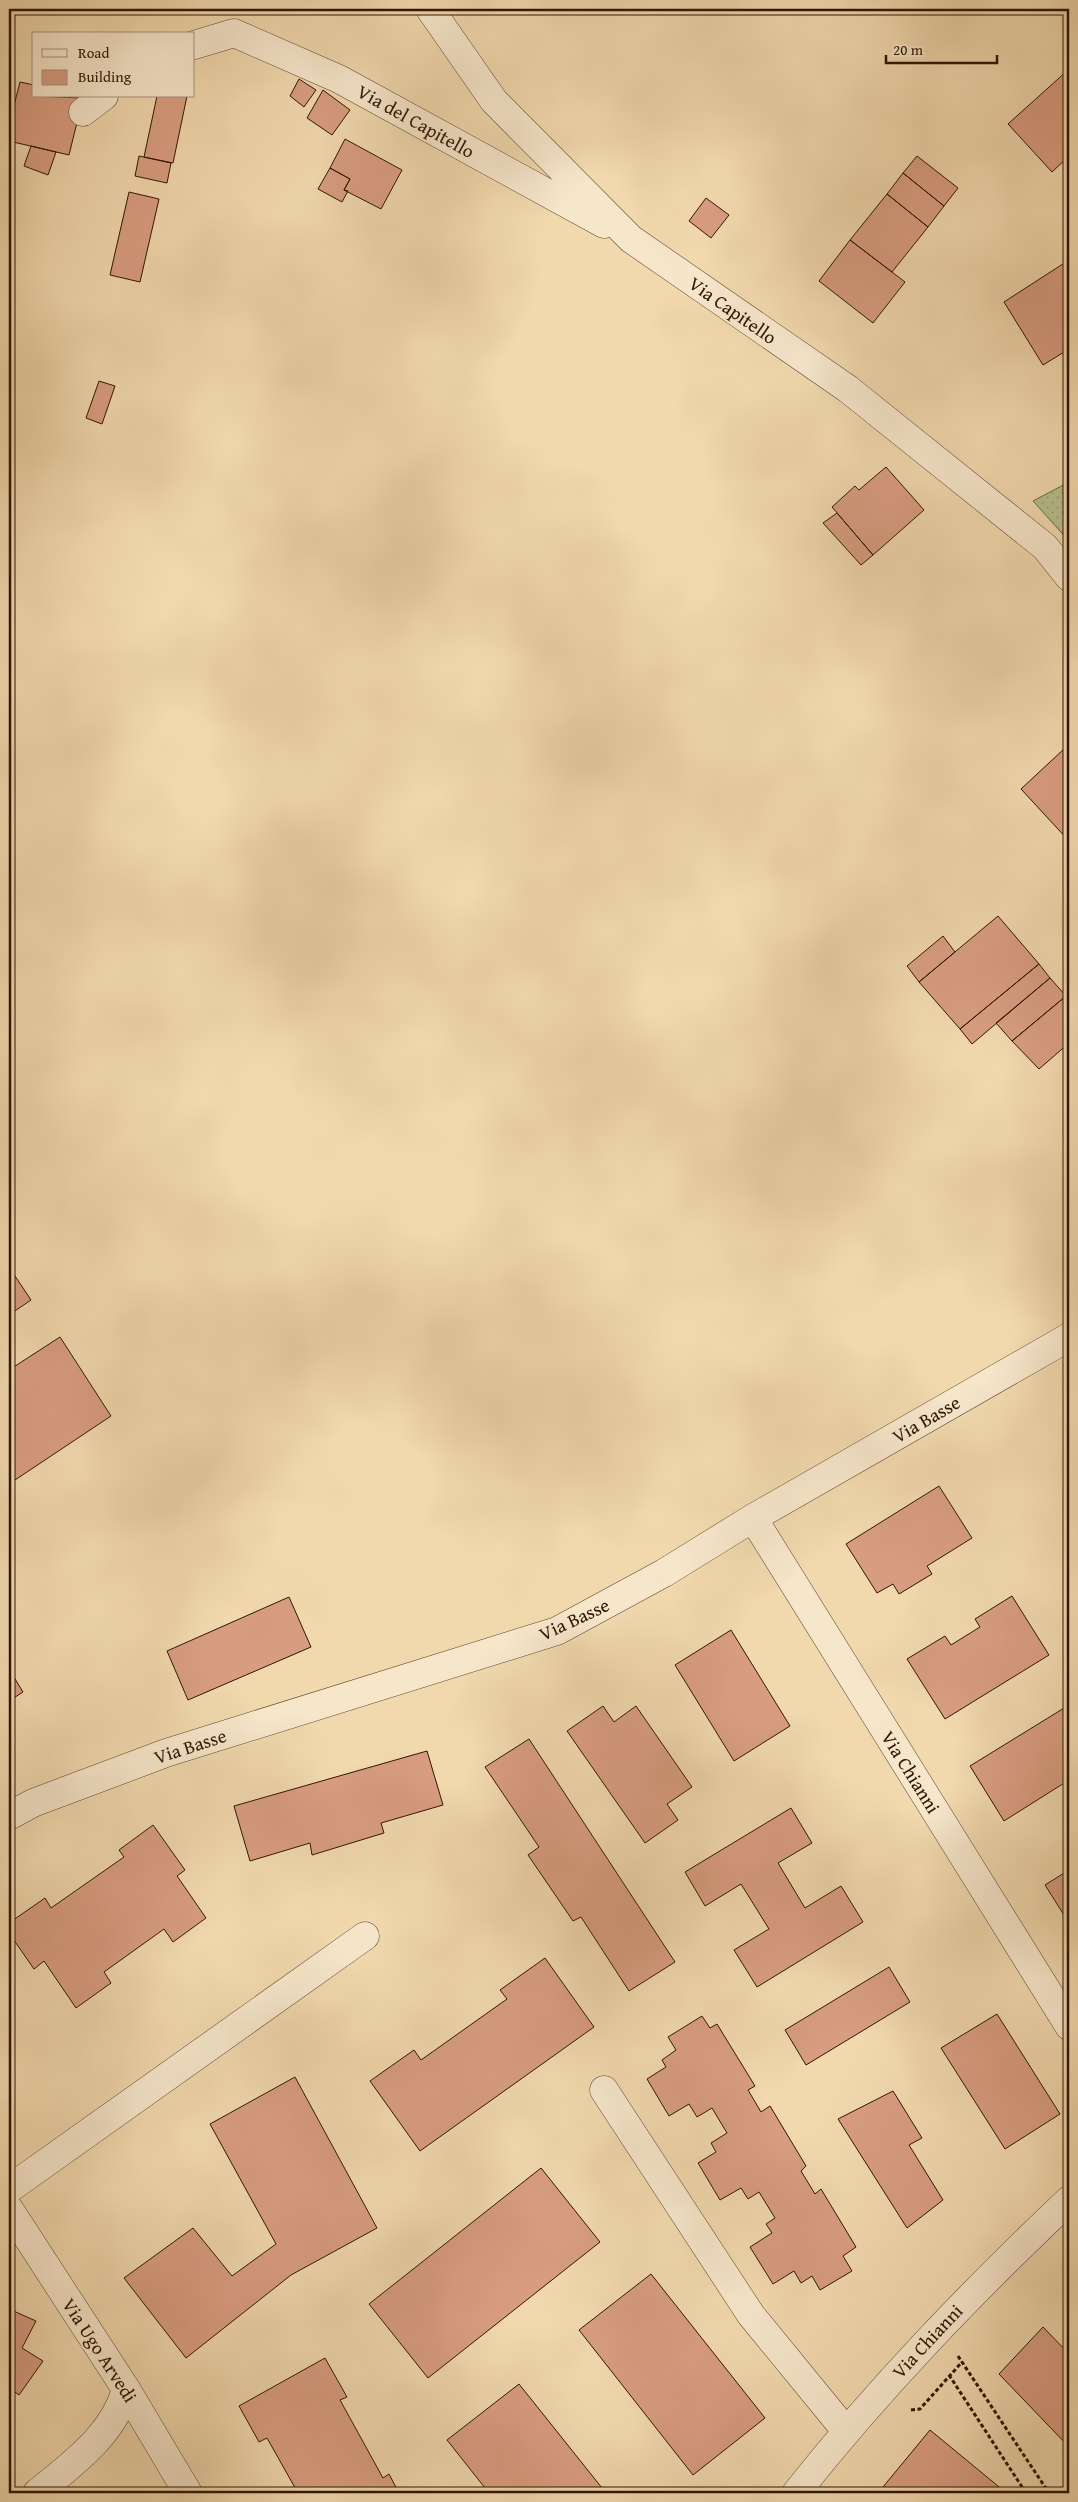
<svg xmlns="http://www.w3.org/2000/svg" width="1078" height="2502" font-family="'Gentium Book Plus',serif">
  <defs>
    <pattern id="grass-dots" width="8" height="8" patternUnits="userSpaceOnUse" patternTransform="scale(1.25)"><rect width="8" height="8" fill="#b6bf8d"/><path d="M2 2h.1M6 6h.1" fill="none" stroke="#9da378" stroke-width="1.8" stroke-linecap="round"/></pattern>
  </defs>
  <rect width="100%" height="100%" fill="#f1d8ad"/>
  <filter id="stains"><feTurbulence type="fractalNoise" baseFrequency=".004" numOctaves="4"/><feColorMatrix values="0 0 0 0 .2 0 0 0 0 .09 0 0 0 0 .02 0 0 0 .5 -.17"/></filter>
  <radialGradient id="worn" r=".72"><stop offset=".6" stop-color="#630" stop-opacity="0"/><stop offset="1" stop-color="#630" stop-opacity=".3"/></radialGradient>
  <path fill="url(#grass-dots)" stroke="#726a48" d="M 1069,482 L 1069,541 L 1033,501 Z"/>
  <path fill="#d89d80" stroke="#2f1602" d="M 1068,70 L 1069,156 L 1052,172 L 1008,124 Z
    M 299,79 L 316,90 L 304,107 L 290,96 Z
    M 20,82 L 34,85 L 34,96 L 83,98 L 69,155 L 9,141 L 9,125 Z
    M 323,90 L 350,110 L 332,135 L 307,118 Z
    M 157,96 L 187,96 L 173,163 L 144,157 Z
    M 345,139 L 402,170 L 381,209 L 344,190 L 350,179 L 330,168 Z
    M 31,146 L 56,152 L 48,175 L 24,166 Z
    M 139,156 L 171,163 L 167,183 L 135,176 Z
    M 917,156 L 958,188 L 944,206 L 903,173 Z
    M 330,168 L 350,179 L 344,190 L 348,191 L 342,202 L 318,189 Z
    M 903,173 L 944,206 L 928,227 L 887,194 Z
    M 129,192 L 159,199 L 140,282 L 110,275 Z
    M 887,194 L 928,227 L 892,272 L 850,240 Z
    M 706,198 L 729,215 L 711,238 L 689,221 Z
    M 850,240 L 905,282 L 873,323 L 819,281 Z
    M 1069,260 L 1069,349 L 1043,365 L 1004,302 Z
    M 99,381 L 115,386 L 102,424 L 86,418 Z
    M 886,467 L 924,510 L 873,555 L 832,507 L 855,486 L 859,490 Z
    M 837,513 L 873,555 L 861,565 L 823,523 Z
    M 1064,749 L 1069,755 L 1069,841 L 1021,789 Z
    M 998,916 L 1039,964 L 960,1029 L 919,982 Z
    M 943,936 L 955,952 L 919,982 L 907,966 Z
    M 1039,964 L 1050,978 L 972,1044 L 960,1029 Z
    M 1050,978 L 1066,996 L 1012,1041 L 996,1023 Z
    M 1066,996 L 1069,1000 L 1069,1043 L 1039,1069 L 1012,1041 Z
    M 9,1267 L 31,1300 L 9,1315 Z
    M 60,1337 L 111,1416 L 9,1484 L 9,1370 Z
    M 939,1486 L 972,1538 L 927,1566 L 932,1574 L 899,1594 L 893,1584 L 877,1593 L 846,1544 Z
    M 1012,1596 L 1049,1655 L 945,1719 L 907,1659 L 945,1636 L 951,1645 L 980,1627 L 975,1619 Z
    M 289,1597 L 311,1647 L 188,1700 L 167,1651 Z
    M 731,1630 L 790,1726 L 734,1761 L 675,1665 Z
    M 9,1669 L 23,1692 L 9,1701 Z
    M 1069,1705 L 1069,1780 L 1004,1821 L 970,1766 Z
    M 603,1706 L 614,1722 L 636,1706 L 692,1787 L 667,1804 L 678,1820 L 645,1843 L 567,1731 Z
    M 529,1739 L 675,1962 L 629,1991 L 581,1917 L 573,1921 L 528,1855 L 539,1847 L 485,1767 Z
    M 427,1751 L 443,1805 L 381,1823 L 384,1833 L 312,1855 L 310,1843 L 250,1861 L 234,1806 Z
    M 791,1808 L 812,1843 L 778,1863 L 805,1908 L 841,1886 L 863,1922 L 757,1987 L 734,1950 L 769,1929 L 741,1884 L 705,1906 L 685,1872 Z
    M 153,1825 L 185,1870 L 177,1876 L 206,1918 L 173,1942 L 164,1929 L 104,1972 L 111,1983 L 76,2008 L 44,1961 L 34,1969 L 9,1933 L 9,1923 L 45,1898 L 51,1908 L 124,1857 L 119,1850 Z
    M 1069,1870 L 1069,1923 L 1045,1885 Z
    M 545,1958 L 594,2027 L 420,2151 L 370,2081 L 414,2050 L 421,2060 L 507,1999 L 500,1990 Z
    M 889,1967 L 910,2002 L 806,2065 L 785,2030 Z
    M 997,2014 L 1060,2114 L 1005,2149 L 941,2048 Z
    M 702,2016 L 710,2028 L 717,2024 L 755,2086 L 748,2090 L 761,2112 L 770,2106 L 806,2166 L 801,2171 L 815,2194 L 821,2189 L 856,2247 L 843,2256 L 852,2271 L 820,2290 L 812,2276 L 801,2283 L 794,2271 L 773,2284 L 750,2247 L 772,2233 L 766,2224 L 775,2218 L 759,2192 L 748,2199 L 741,2188 L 720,2200 L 698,2163 L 716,2152 L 711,2143 L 727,2133 L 712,2108 L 697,2117 L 689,2104 L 669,2116 L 647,2079 L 666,2067 L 662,2060 L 676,2050 L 668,2037 Z
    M 295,2077 L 377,2228 L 291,2275 L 186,2358 L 124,2278 L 193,2228 L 232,2276 L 276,2244 L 210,2124 Z
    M 893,2091 L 922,2138 L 909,2145 L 943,2200 L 907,2228 L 838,2119 Z
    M 541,2168 L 600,2242 L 428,2378 L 369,2304 Z
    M 651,2274 L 765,2418 L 693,2475 L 579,2330 Z
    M 9,2309 L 36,2321 L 22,2348 L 43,2361 L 19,2395 L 9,2388 Z
    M 1043,2327 L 1069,2354 L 1069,2447 L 999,2374 Z
    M 325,2358 L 347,2397 L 340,2400 L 383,2478 L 389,2474 L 399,2493 L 298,2493 L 267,2438 L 259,2442 L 239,2406 Z
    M 519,2384 L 606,2493 L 489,2493 L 447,2440 Z
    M 930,2430 L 1004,2491 L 1001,2493 L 878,2493 Z"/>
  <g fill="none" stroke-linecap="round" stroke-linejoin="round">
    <g stroke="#60462d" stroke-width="29">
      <path id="minor" d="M 430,9 L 494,101 L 631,239 L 848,389 L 1045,547 L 1069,577
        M 194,45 L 234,33 L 339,79 L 604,224
        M 83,112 L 104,96
        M 753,1518 L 1069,2026
        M 9,1816 L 33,1803 L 166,1753 L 557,1631 L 664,1573 L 753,1518 L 1069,1337
        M 604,2090 L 751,2315 L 846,2431
        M 9,2189 L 365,1936
        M 9,2209 L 126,2389 L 188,2493
        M 37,2493 C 72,2464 114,2435 126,2389
        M 796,2493 C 881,2386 970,2294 1069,2200"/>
    </g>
    <path stroke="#2f1602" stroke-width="3" stroke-dasharray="4 2.5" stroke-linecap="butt" d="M 958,2356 L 1049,2493
      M 949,2375 L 1026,2493
      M 911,2410 L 920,2409 L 962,2362"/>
    <use href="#minor" stroke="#f6e6ca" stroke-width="28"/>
  </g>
  <g text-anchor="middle" stroke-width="4" stroke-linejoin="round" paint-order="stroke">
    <g font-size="19" fill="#2f1602" stroke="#f6e6ca">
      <text transform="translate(416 121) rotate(29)" y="7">Via del Capitello</text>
      <text transform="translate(733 310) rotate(35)" y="7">Via Capitello</text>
      <text transform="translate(926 1419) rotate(-30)" y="7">Via Basse</text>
      <text transform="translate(574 1619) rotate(-25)" y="7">Via Basse</text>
      <text transform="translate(190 1746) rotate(-18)" y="7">Via Basse</text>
      <text transform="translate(911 1772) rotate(58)" y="7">Via Chianni</text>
      <text transform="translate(927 2341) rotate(-47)" y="7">Via Chianni</text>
      <text transform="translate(100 2350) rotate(57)" y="7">Via Ugo Arvedi</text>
    </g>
  </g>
  <rect width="1078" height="2502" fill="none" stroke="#f1d8ad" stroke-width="30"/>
  <rect x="10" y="10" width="1058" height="2482" fill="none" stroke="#2f1602" stroke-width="2.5"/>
  <rect x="15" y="15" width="1048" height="2472" fill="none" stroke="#2f1602"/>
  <rect x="32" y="32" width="162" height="65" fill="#f6e6ca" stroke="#a6937a"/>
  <rect x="42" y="49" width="25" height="8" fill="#f6e6ca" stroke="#a6937a"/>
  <text x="78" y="58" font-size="15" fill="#2f1602">Road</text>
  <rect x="42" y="70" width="25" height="15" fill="#d89d80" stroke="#a6937a"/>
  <text x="78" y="82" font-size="15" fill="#2f1602">Building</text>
  <path d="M886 55v8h111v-8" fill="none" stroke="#2f1602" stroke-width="2.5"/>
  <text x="893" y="55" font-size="15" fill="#2f1602" stroke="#f6e6ca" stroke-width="4" paint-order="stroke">20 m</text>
  <rect width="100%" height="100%" filter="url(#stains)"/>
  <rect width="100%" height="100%" fill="url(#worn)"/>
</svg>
